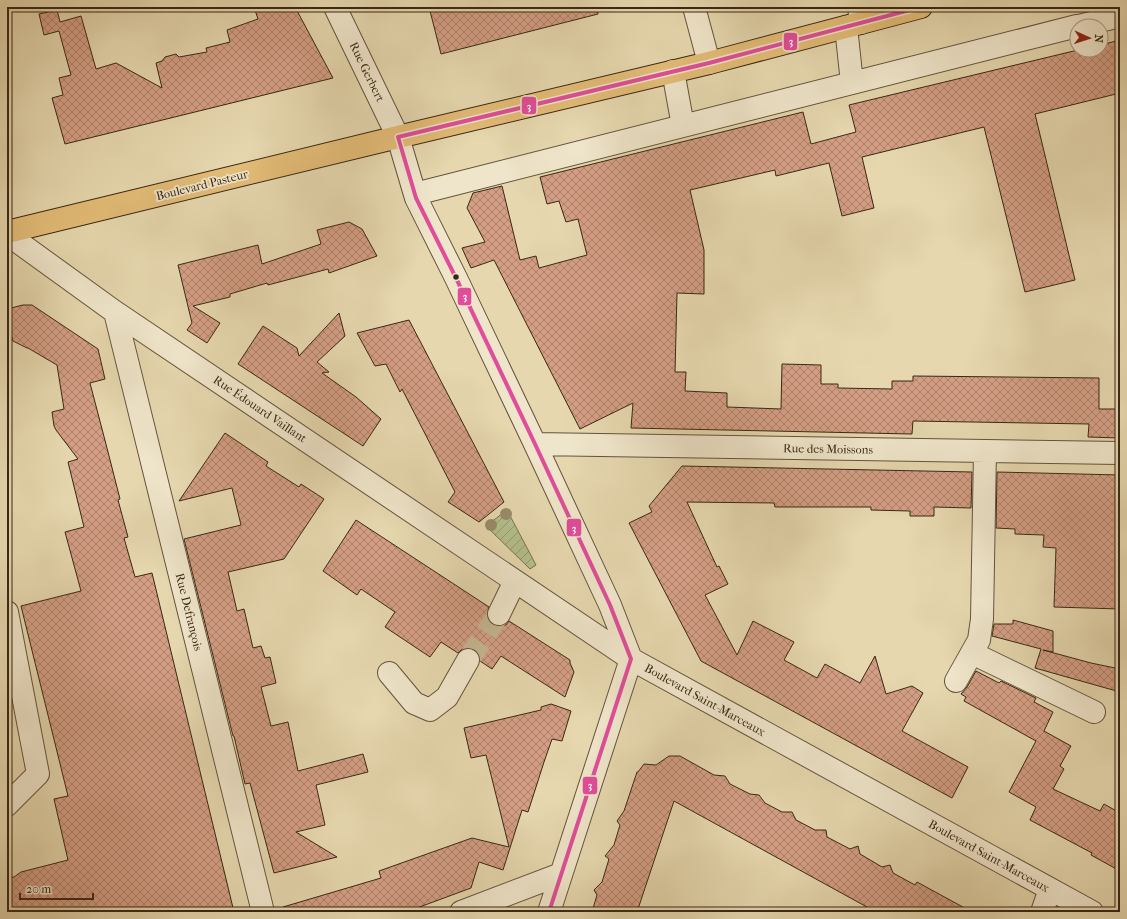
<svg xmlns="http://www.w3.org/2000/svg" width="1127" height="919" font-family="'IM FELL French Canon',serif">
  <defs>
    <pattern id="garden-furrows" width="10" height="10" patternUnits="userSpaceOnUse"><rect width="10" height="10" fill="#b4be8b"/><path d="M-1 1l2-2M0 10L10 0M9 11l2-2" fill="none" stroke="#939a70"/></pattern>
    <pattern id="building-cross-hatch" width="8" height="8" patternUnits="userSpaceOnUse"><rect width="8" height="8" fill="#d49e84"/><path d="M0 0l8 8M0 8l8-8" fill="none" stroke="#ad816b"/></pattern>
  </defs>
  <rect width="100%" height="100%" fill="#e6d7ae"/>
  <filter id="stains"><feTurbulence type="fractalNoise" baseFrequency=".005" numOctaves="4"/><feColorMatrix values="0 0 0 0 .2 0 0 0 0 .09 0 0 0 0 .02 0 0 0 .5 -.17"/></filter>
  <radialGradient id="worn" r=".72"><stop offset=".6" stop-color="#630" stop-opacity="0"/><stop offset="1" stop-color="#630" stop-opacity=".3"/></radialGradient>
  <path fill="url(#garden-furrows)" stroke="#767250" d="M 507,510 L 536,565 L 530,569 L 486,526 Z"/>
  <path fill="url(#building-cross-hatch)" stroke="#392714" d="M 254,7 L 295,7 L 333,78 L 65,144 L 52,98 L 63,95 L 59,78 L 71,75 L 59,31 L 44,35 L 39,14 L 57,10 L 60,22 L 81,16 L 96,69 L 116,63 L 162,88 L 156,63 L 162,61 L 165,57 L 176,54 L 179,57 L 207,52 L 206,48 L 230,42 L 227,30 L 258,19 Z
    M 429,7 L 597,7 L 598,14 L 441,54 Z
    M 1120,40 L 1120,93 L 1035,114 L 1075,280 L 1025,292 L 984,127 L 862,157 L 874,208 L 842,216 L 829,163 L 776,176 L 775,170 L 690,190 L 704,250 L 704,294 L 677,293 L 675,372 L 686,372 L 685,391 L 727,393 L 727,407 L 781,409 L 782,364 L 821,365 L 821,384 L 838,384 L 838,388 L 892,389 L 892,381 L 913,381 L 913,376 L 1099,378 L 1099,409 L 1120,409 L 1120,438 L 1088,437 L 1089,424 L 913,421 L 912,434 L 631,428 L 633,403 L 580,429 L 494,260 L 471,268 L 462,248 L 485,242 L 467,208 L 473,193 L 502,186 L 520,260 L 536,256 L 539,268 L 587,255 L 578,219 L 566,222 L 559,201 L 547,204 L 540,177 L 803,112 L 811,144 L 856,132 L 849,105 L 1078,50 L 1101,50 L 1101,45 Z
    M 349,222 L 362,229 L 377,256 L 329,273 L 328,269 L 268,285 L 267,283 L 230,294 L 230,297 L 193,306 L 220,323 L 207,343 L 187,330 L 192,323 L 178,265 L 258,245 L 262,264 L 321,244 L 317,230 Z
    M 23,305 L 32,305 L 98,349 L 105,379 L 90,383 L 108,452 L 120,499 L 118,500 L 128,537 L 124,538 L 135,577 L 152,573 L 234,912 L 7,912 L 7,878 L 14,877 L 21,872 L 68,860 L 54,799 L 68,796 L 21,606 L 81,591 L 65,532 L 84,527 L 68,462 L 78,459 L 56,430 L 54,426 L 52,412 L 64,409 L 57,365 L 28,348 L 27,348 L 13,341 L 8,325 L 7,319 L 7,309 Z
    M 339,313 L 345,336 L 317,362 L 329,372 L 322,373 L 356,397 L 381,419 L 363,446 L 238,364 L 263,326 L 297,348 L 299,356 Z
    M 409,320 L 504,502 L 479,522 L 448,502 L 455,492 L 402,389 L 400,392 L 386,364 L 375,366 L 357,333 Z
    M 225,433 L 268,462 L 266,466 L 299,487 L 301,484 L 324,499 L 284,559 L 228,572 L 237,611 L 244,609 L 253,648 L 261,646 L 265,658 L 270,657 L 276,683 L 261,687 L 271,726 L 288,722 L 298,771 L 363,754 L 368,772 L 316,785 L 325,825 L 296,832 L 337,857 L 274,873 L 250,783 L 245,784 L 234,736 L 233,736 L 184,539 L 241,525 L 232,488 L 179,501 Z
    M 682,466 L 972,472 L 971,508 L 934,507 L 934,516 L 910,516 L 910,511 L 871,510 L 871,507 L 775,507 L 774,503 L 687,502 L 717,567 L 719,566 L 728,584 L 705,595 L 737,655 L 753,621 L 794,642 L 784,660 L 817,678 L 825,664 L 860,683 L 875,656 L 886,694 L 912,686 L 923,693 L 902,731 L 968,767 L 952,798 L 701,661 L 629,523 L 652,512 L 649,506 Z
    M 997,472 L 1120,475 L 1120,609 L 1054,607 L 1056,548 L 1043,547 L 1044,535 L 1015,534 L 1015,529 L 996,528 Z
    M 356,520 L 489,607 L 487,615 L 489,621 L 493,625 L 500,626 L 506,625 L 509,621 L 570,660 L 570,663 L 574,672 L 565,697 L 501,656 L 492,669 L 480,661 L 479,654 L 474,649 L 468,648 L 462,649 L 458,653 L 441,642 L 430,657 L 385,627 L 395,612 L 361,589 L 357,595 L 323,571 Z
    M 1013,620 L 1053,631 L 1053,652 L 1043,650 L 1091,663 L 1120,669 L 1120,692 L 1035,668 L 1041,649 L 992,636 L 994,624 L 1013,624 Z
    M 976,671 L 999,683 L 1001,681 L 1036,698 L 1034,702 L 1053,712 L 1044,731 L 1071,746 L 1060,766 L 1064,769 L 1053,789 L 1100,811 L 1104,804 L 1120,813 L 1120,871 L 1091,855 L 1092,853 L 1030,820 L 1036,807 L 1009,792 L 1036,741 L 964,701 L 966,697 L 961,694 L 967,687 Z
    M 551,704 L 571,711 L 562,741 L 552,739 L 544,762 L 528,812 L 522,810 L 503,870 L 479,862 L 471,888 L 406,912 L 284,912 L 283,907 L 381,878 L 379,871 L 472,838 L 509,847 L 486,755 L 471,758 L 464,728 L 541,710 L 541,707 Z
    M 669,756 L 680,756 L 714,775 L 725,776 L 730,784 L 750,794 L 759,795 L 765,803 L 782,812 L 792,812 L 796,820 L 815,830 L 826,830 L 827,837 L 850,849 L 858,846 L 860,854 L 882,867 L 890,865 L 893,873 L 915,885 L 917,882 L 972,912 L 876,912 L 674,801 L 637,912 L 592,912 L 597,895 L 594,890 L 602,882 L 609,859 L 605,856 L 614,845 L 620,825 L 617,821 L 624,811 L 637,772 L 638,772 L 644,764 L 656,765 Z"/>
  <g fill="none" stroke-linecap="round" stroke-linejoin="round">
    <path stroke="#c3b48f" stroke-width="22" stroke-dasharray="22 11" stroke-linecap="butt" d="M 468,660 L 499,614"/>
    <g stroke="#64533a" stroke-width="24">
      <path id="minor" d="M 335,7 L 398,137 L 416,198 L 456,278 L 535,444 L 610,605 L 631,659
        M 694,7 L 709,63
        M 859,7 L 861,23
        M 1079,26 L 1120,16
        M 846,27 L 852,83
        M 673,71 L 683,126
        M 415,194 L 1077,26
        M 7,234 L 115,312 L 631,659 L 1092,912
        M 115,312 L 263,912
        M 535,444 L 1120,453
        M 7,612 L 38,774 L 7,805
        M 499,614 L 515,581
        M 972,653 L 1094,712
        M 389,673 L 414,703 L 430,710 L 447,697 L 468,660
        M 956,681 L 979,640 L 982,619 L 985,451
        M 461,912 L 561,874
        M 549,912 L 631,659
        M 1042,912 L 1050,889"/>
    </g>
    <g stroke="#392714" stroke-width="24">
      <path id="major" d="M 7,232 L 398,137 L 709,63 L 921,7"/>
    </g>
    <use href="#minor" stroke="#efe5ca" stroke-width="22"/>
    <use href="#major" stroke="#e3bc77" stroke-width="22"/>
    <g stroke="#efe5ca" stroke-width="7">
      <path id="bus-1" d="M 398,137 L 416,198 L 456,278 L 535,444 L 610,605 L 631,659
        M 398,137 L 709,63 L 921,7
        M 549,912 L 631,659"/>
    </g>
    <use href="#bus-1" stroke="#e04d9a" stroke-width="4"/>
  </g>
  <g fill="#988b6a">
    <circle cx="506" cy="514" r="6"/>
    <circle cx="491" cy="525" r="6"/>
  </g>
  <circle fill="#392714" stroke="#efe5ca" stroke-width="1.5" cx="456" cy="277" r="3.5"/>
  <g text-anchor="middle" stroke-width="3.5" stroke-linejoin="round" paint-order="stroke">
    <g font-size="12" fill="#392714" stroke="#efe5ca">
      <text transform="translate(367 72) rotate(64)" y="4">Rue Gerbert</text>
      <text transform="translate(202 185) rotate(-14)" y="4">Boulevard Pasteur</text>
      <text transform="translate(260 409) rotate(34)" y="4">Rue Édouard Vaillant</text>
      <text transform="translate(828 449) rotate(1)" y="4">Rue des Moissons</text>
      <text transform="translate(189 612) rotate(76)" y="4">Rue Defrançois</text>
      <text transform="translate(705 700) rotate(29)" y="4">Boulevard Saint-Marceaux</text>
      <text transform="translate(989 856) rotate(29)" y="4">Boulevard Saint-Marceaux</text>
    </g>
  </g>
  <g stroke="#efe5ca" stroke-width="1.5">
    <rect x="783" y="32" width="15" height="19" rx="4" fill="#e04d9a"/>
    <rect x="521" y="96" width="16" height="19" rx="4" fill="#e04d9a"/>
    <rect x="457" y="287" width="15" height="19" rx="4" fill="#e04d9a"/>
    <rect x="566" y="518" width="16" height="19" rx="4" fill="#e04d9a"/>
    <rect x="582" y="776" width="16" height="19" rx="4" fill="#e04d9a"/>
  </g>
  <g font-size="11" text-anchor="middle" font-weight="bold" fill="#fff">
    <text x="791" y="45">3</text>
    <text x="529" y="110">3</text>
    <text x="465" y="300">3</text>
    <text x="574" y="532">3</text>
    <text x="590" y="789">3</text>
  </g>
  <rect width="1127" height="919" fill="none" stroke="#e6d7ae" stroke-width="24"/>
  <rect x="8" y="8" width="1111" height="903" fill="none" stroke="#392714" stroke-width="2"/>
  <rect x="12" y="12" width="1103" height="895" fill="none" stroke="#392714"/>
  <g transform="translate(1089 38) rotate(93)"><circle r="19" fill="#efe5ca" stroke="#a69981"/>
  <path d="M0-3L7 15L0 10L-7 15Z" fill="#8f2418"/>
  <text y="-6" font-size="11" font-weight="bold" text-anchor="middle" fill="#392714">N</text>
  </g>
  <path d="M20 893v6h73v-6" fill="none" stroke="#392714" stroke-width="2"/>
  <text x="26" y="893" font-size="12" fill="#392714" stroke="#efe5ca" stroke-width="3" paint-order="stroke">20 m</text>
  <rect width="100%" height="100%" filter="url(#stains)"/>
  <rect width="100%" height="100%" fill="url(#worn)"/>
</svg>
